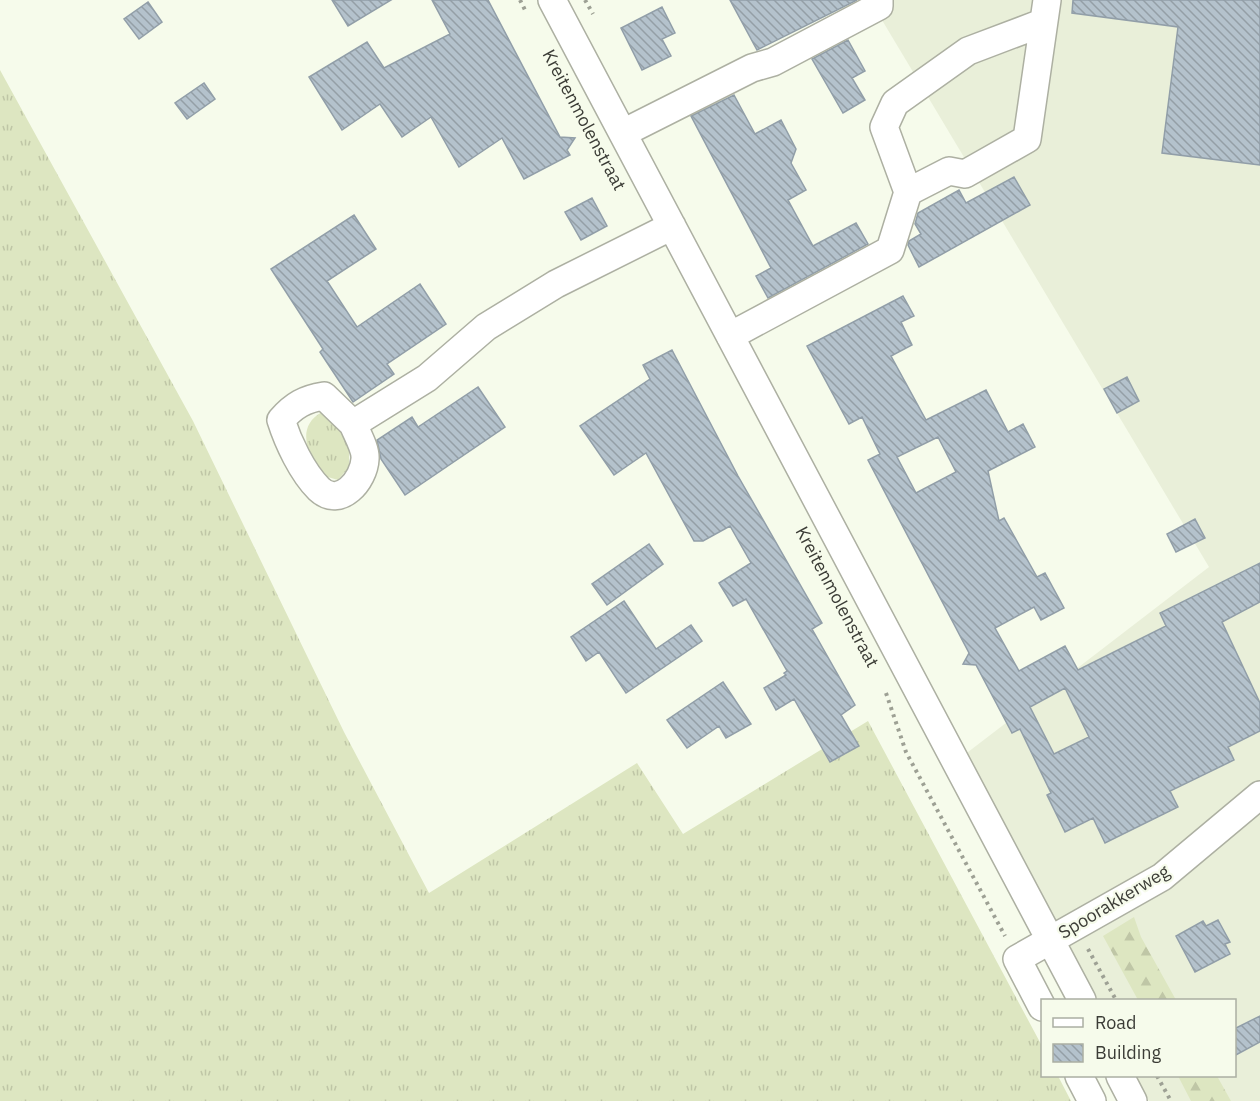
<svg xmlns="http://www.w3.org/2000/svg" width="1260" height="1101" font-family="'IBM Plex Sans',sans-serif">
  <defs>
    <pattern id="grass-tufts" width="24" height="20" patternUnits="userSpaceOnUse" patternTransform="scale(1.5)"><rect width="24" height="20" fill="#dde6c1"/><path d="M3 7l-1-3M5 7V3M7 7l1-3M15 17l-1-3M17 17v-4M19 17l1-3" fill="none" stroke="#bfc6a6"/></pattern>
    <pattern id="forest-firs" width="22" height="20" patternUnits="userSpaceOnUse" patternTransform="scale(1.5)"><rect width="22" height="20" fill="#dde6c1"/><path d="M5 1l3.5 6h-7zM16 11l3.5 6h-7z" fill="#bfc6a6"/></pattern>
    <pattern id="building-back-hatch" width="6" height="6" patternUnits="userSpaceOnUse" patternTransform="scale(1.5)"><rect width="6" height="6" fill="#b4c2cc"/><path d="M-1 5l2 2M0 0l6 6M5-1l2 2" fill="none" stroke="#949fa6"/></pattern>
  </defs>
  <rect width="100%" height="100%" fill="#f6fbeb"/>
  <path fill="#e9efd9" d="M 870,0 L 1260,0 L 1260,1101 L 1149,1101 L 1134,1076 L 1234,1076 L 1234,1000 L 1091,1000 L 955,762 L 1209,567 Z"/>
  <path fill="url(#grass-tufts)" d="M 0,70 L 193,421 L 344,732 L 429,893 L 637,763 L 683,834 L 868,721 L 1042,1046 L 1042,1076 L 1058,1076 L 1071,1101 L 0,1101 Z
    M 322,412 L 349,436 L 349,467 L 338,480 L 321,475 C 308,454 295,427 322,412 Z"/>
  <path fill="url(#forest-firs)" d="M 1134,917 L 1141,937 L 1176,1000 L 1138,1000 L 1103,936 Z
    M 1178,1076 L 1217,1076 L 1231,1101 L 1191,1101 Z"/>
  <path fill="url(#building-back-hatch)" stroke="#919ea8" stroke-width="1.5" fill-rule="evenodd" d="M 332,0 L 391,0 L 348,26 Z
    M 432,0 L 488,0 L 560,137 L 575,138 L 567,150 L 570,155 L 524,179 L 502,138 L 459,167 L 431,117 L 402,137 L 380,104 L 342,130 L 309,77 L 367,42 L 384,68 L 450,34 Z
    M 730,0 L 857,0 L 757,50 Z
    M 1073,0 L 1260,0 L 1260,165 L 1162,153 L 1178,27 L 1072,13 Z
    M 148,2 L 162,22 L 139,39 L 124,19 Z
    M 662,7 L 675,33 L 662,39 L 671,56 L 642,70 L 621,28 Z
    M 848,40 L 865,71 L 852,78 L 865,100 L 843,113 L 812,59 Z
    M 204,83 L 215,99 L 187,119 L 175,103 Z
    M 734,95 L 755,134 L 781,120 L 796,149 L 791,163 L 806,190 L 788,200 L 813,246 L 856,223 L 868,244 L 768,298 L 756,276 L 771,268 L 691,116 Z
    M 1014,177 L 1030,205 L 919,267 L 908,245 L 909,241 L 921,234 L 915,224 L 918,213 L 959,190 L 966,203 Z
    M 592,198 L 607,226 L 581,240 L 565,212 Z
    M 354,215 L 376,249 L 327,281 L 357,327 L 420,284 L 446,324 L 387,364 L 394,374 L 353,402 L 320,352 L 323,349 L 271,269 Z
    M 903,296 L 914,316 L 901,322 L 912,345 L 891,356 L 926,420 L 986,390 L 1008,432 L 1023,424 L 1035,447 L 988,471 L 999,521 L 1004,518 L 1037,577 L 1045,573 L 1064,608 L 1041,620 L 1034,607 L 995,628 L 1019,671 L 1065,646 L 1078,670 L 1166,626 L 1160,613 L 1260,563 L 1260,602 L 1222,622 L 1260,703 L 1260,731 L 1228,747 L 1234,760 L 1170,791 L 1178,807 L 1105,843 L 1093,818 L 1065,832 L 1047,795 L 1051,793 L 1020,729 L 1012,733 L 976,665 L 963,664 L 969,653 L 868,460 L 880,454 L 862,417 L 849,424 L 807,346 ZM 938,437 L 956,472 L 916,493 L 897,457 ZM 1065,688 L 1089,737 L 1054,754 L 1030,707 Z
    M 672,350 L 738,476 L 822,623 L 812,629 L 855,705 L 841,715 L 859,746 L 830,762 L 794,699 L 776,710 L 764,688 L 786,675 L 784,673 L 787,671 L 746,599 L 733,606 L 719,583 L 751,563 L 730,526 L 703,541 L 694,541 L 646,453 L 614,475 L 580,426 L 650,379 L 643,365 Z
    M 1127,377 L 1139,401 L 1117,413 L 1104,389 Z
    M 478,387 L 505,427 L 405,495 L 381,459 L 377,440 L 412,417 L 418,427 Z
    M 1195,519 L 1205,538 L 1176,552 L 1167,534 Z
    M 649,544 L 663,564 L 607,605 L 592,584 Z
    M 624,601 L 656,649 L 691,625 L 702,641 L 626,693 L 599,652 L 586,661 L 571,637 Z
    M 723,682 L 751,724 L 726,738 L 719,726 L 687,748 L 667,720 Z
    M 1218,920 L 1230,942 L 1225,944 L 1230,954 L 1195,972 L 1176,936 L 1203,921 L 1206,926 Z
    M 1260,1016 L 1260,1042 L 1234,1056 L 1234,1029 Z"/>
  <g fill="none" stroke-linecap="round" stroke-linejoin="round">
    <g stroke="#adb0a2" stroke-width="30">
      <path id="minor" d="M 552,0 L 1082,1000
        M 623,133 L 752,68 L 773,62 L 879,6 L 879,0
        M 908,192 L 884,127 L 895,103 L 968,51 L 1042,23
        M 730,336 L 890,250 L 908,192 L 949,171 L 965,174 L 1027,139 L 1047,0
        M 353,424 C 357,434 366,449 365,459 C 364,480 340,509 319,489 C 302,472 288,442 281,420 C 294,405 305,399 324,396 L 353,424 L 427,378 L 486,327 L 556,284 L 672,226
        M 1042,1007 L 1017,959 L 1162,877 L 1260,795
        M 1079,1076 L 1092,1101
        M 1120,1076 L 1133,1101"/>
    </g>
    <path stroke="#9da094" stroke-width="4" stroke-dasharray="3 4.5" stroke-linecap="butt" d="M 520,0 L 525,10
      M 585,0 L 593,14
      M 886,693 L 906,752 L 1005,936
      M 1088,949 L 1116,1000
      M 1157,1076 L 1171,1101"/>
    <use href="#minor" stroke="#fff" stroke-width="27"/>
  </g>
  <g text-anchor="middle" stroke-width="4.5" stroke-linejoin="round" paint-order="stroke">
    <g font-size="18" fill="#3b3c36" stroke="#f6fbeb">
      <text transform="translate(584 120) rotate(62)" y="6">Kreitenmolenstraat</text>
      <text transform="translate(837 597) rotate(62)" y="6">Kreitenmolenstraat</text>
      <text transform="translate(1114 902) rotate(-31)" y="6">Spoorakkerweg</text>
    </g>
  </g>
  <rect x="1041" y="999" width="195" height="78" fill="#f6fbeb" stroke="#abafa3" stroke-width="1.5"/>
  <rect x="1053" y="1018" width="30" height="9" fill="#ffffff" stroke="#abafa3" stroke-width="1.5"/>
  <text x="1095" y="1029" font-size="18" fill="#3b3c36">Road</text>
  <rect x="1053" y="1044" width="30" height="18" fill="url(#building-back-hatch)" stroke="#abafa3" stroke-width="1.5"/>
  <text x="1095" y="1059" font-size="18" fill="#3b3c36">Building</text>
</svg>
